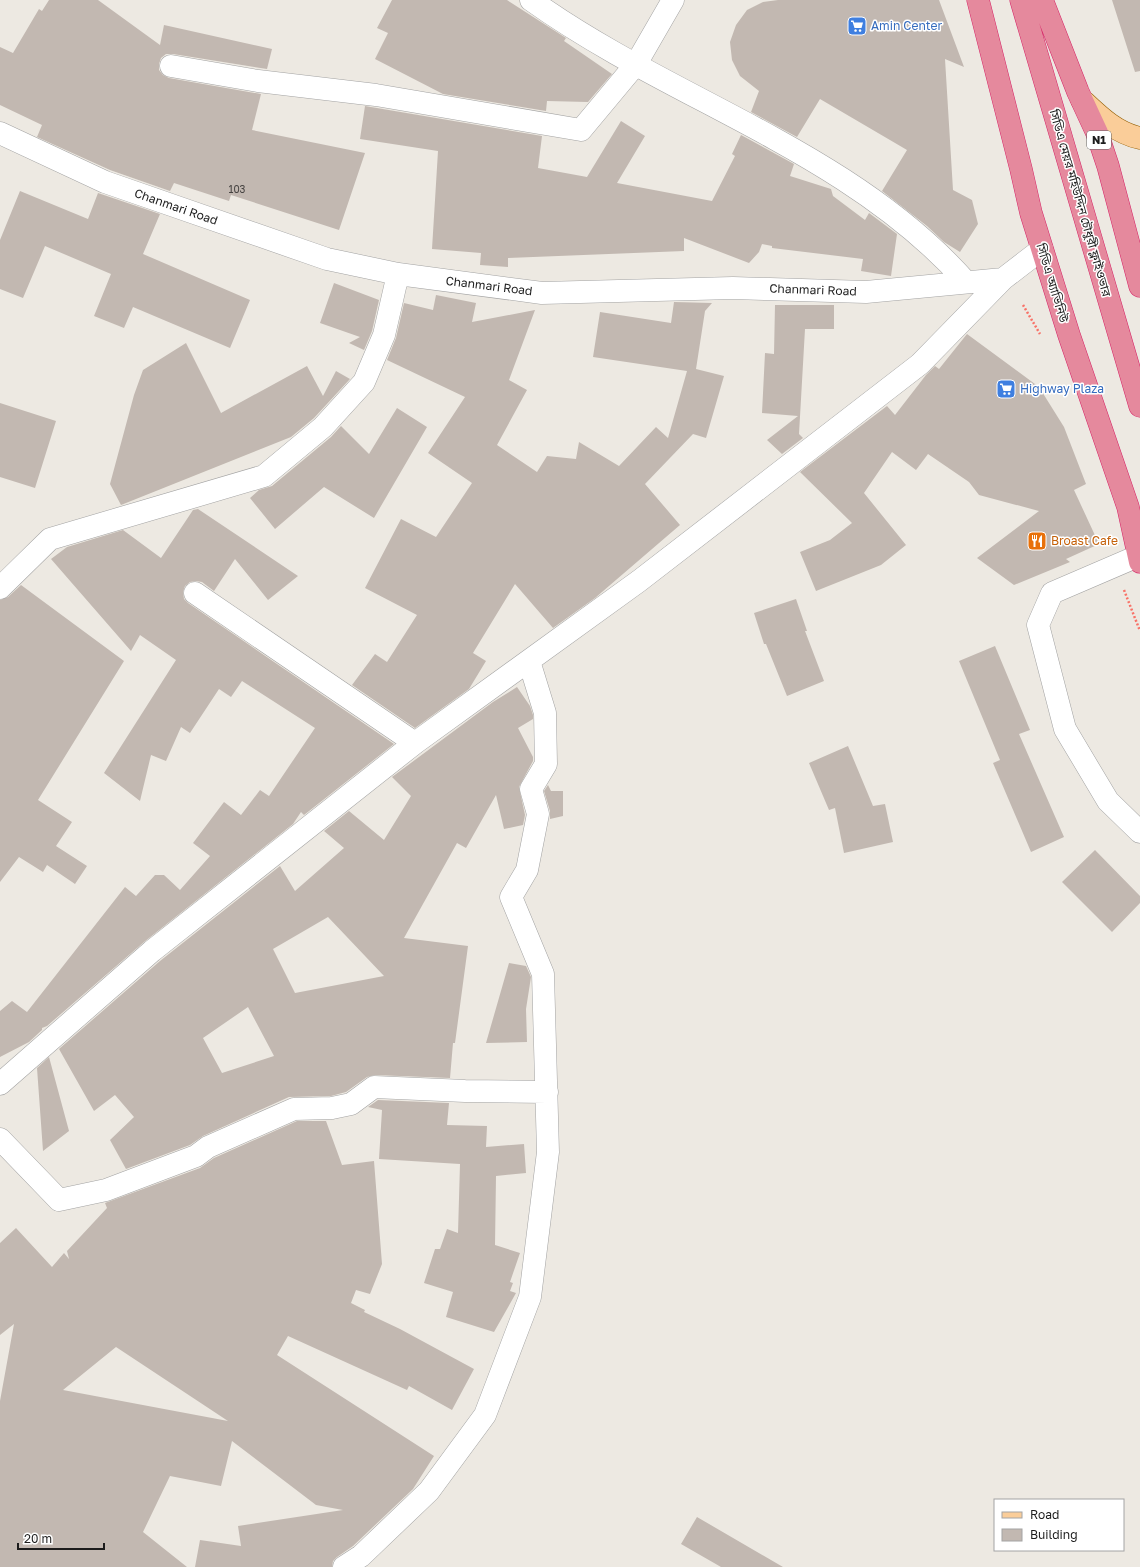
<svg xmlns="http://www.w3.org/2000/svg" width="1140" height="1567" font-family="'Golos Text','Noto Sans Bengali',sans-serif">
  <rect width="100%" height="100%" fill="#ede9e2"/>
  <path fill="#c2b8b1" fill-rule="evenodd" d="M 49,0 L 98,0 L 160,45 L 164,25 L 272,49 L 267,69 L 173,54 L 166,54 L 161,58 L 159,64 L 159,70 L 163,75 L 169,78 L 261,94 L 252,130 L 365,153 L 339,230 L 231,195 L 229,201 L 174,183 L 170,191 L 110,170 L 37,137 L 42,125 L 0,105 L 0,47 L 13,53 L 39,9 L 42,11 Z
    M 392,0 L 507,0 L 566,38 L 564,41 L 612,74 L 588,102 L 547,101 L 546,111 L 443,94 L 375,59 L 388,33 L 377,28 Z
    M 778,0 L 939,0 L 964,67 L 945,59 L 953,190 L 972,200 L 978,224 L 960,252 L 944,242 L 927,226 L 882,191 L 907,150 L 820,99 L 797,137 L 751,112 L 759,91 L 740,76 L 732,60 L 730,42 L 736,25 L 747,10 L 763,2 Z
    M 1112,0 L 1140,0 L 1140,71 L 1135,72 Z
    M 365,106 L 542,136 L 538,168 L 587,177 L 621,121 L 645,136 L 617,183 L 712,201 L 735,156 L 732,154 L 741,135 L 794,164 L 790,176 L 831,189 L 833,196 L 865,220 L 869,213 L 897,234 L 891,276 L 861,271 L 863,259 L 772,248 L 772,246 L 762,244 L 759,252 L 749,263 L 684,238 L 684,251 L 508,258 L 508,267 L 480,265 L 481,253 L 432,249 L 438,151 L 360,139 Z
    M 20,191 L 88,219 L 98,193 L 160,214 L 143,254 L 250,300 L 230,348 L 133,307 L 124,328 L 94,316 L 111,274 L 45,246 L 23,298 L 0,289 L 0,240 Z
    M 334,283 L 379,300 L 372,331 L 364,350 L 349,343 L 360,337 L 320,323 Z
    M 436,295 L 476,303 L 472,322 L 535,310 L 509,380 L 527,390 L 497,445 L 537,472 L 547,456 L 576,459 L 579,442 L 619,466 L 656,427 L 668,438 L 687,371 L 593,357 L 600,312 L 671,323 L 674,302 L 712,303 L 705,311 L 696,369 L 724,376 L 706,438 L 693,434 L 645,484 L 680,525 L 595,598 L 553,628 L 515,584 L 473,653 L 486,661 L 469,689 L 415,728 L 352,685 L 375,654 L 387,662 L 417,615 L 365,588 L 401,519 L 436,537 L 472,483 L 428,453 L 465,397 L 387,360 L 396,338 L 404,303 L 433,310 Z
    M 775,305 L 834,305 L 834,329 L 805,329 L 799,434 L 803,438 L 782,454 L 767,440 L 798,416 L 762,413 L 765,353 L 774,354 Z
    M 967,334 L 1039,387 L 1064,427 L 1086,484 L 1074,490 L 1099,544 L 1066,559 L 1070,562 L 1014,585 L 977,558 L 1039,511 L 979,495 L 969,482 L 928,454 L 916,470 L 892,452 L 864,493 L 906,545 L 881,565 L 816,591 L 800,552 L 830,540 L 852,523 L 800,472 L 887,406 L 895,415 L 926,375 L 935,366 L 939,369 Z
    M 186,343 L 221,413 L 307,366 L 323,396 L 336,371 L 350,379 L 314,418 L 291,437 L 121,505 L 110,484 L 134,395 L 143,370 Z
    M 0,403 L 56,421 L 35,488 L 0,477 Z
    M 397,408 L 427,427 L 374,518 L 324,487 L 275,529 L 250,498 L 259,490 L 272,486 L 331,437 L 341,426 L 369,454 Z
    M 198,509 L 298,576 L 268,600 L 235,559 L 214,591 L 202,582 L 196,581 L 190,582 L 185,586 L 183,592 L 184,599 L 188,603 L 394,744 L 304,815 L 301,812 L 293,824 L 144,942 L 47,1026 L 42,1028 L 42,1030 L 29,1042 L 0,1057 L 0,1011 L 12,1001 L 27,1012 L 125,887 L 136,896 L 155,875 L 164,875 L 180,890 L 210,856 L 193,843 L 224,802 L 241,815 L 260,790 L 269,796 L 315,728 L 242,681 L 231,697 L 219,689 L 190,733 L 181,727 L 166,761 L 151,755 L 140,801 L 104,773 L 176,660 L 140,635 L 131,651 L 51,559 L 67,547 L 123,530 L 161,558 L 193,510 Z
    M 21,585 L 124,661 L 38,800 L 72,822 L 56,846 L 87,866 L 75,884 L 47,865 L 43,872 L 19,857 L 0,882 L 0,600 L 8,597 Z
    M 796,599 L 807,631 L 805,631 L 824,681 L 787,696 L 766,644 L 764,644 L 754,613 Z
    M 995,646 L 1030,730 L 1019,734 L 1064,837 L 1031,852 L 993,763 L 1000,760 L 959,661 Z
    M 517,687 L 530,706 L 533,715 L 533,719 L 518,728 L 533,757 L 533,761 L 519,787 L 525,815 L 523,825 L 504,829 L 496,795 L 466,848 L 457,843 L 404,938 L 468,946 L 455,1043 L 453,1043 L 450,1078 L 375,1075 L 367,1077 L 346,1092 L 331,1096 L 289,1097 L 203,1136 L 190,1145 L 126,1169 L 110,1140 L 134,1117 L 115,1095 L 94,1111 L 59,1049 L 160,961 L 280,866 L 295,891 L 344,848 L 324,831 L 349,811 L 384,840 L 411,796 L 392,777 L 493,702 ZM 328,917 L 384,976 L 295,993 L 273,949 ZM 248,1007 L 274,1056 L 222,1073 L 203,1038 Z
    M 848,746 L 873,806 L 885,804 L 893,842 L 844,853 L 835,808 L 829,810 L 809,763 Z
    M 548,785 L 551,791 L 563,791 L 563,816 L 550,819 L 550,811 L 544,791 Z
    M 1095,850 L 1140,896 L 1140,903 L 1112,932 L 1062,882 Z
    M 509,963 L 526,966 L 531,977 L 526,1009 L 527,1042 L 486,1043 Z
    M 49,1057 L 69,1131 L 43,1151 L 37,1068 Z
    M 378,1100 L 449,1103 L 447,1125 L 487,1126 L 486,1147 L 524,1144 L 526,1173 L 496,1176 L 495,1245 L 520,1253 L 510,1282 L 513,1283 L 510,1291 L 516,1293 L 494,1332 L 446,1317 L 453,1292 L 424,1283 L 435,1249 L 440,1249 L 447,1229 L 458,1233 L 460,1164 L 379,1159 L 382,1110 L 368,1107 Z
    M 297,1121 L 326,1121 L 342,1165 L 374,1161 L 382,1264 L 370,1294 L 356,1290 L 351,1303 L 365,1310 L 364,1312 L 400,1329 L 474,1369 L 452,1410 L 409,1386 L 407,1390 L 288,1336 L 277,1355 L 434,1456 L 413,1489 L 353,1546 L 337,1557 L 333,1561 L 332,1567 L 195,1567 L 200,1540 L 241,1546 L 238,1526 L 343,1510 L 316,1505 L 232,1441 L 221,1486 L 170,1476 L 143,1532 L 187,1567 L 0,1567 L 0,1401 L 14,1324 L 0,1335 L 0,1243 L 16,1228 L 52,1267 L 64,1253 L 69,1259 L 67,1251 L 107,1208 L 105,1203 L 200,1168 L 214,1158 ZM 116,1347 L 228,1421 L 63,1390 Z
    M 697,1517 L 783,1567 L 721,1567 L 681,1544 Z"/>
  <g fill="none" stroke-linecap="round" stroke-linejoin="round">
    <g stroke="#a3a3a3" stroke-width="23">
      <path id="minor" d="M 531,0 C 672,101 849,150 966,282
        M 171,66 L 258,81 L 376,95 L 581,130 L 636,64 L 673,0
        M 0,133 L 105,182 L 327,259 L 398,274 L 542,293 L 733,288 L 866,292 L 1003,279
        M 1138,556 L 1052,593 L 1038,625 L 1065,729 L 1108,801 L 1140,832
        M 0,588 L 50,539 L 264,476 L 323,427 L 364,382 L 384,335 L 398,274
        M 195,593 L 415,743
        M 0,1084 L 152,951 L 415,743 L 639,581 L 920,364 L 1003,279 L 1042,249
        M 0,1139 L 59,1200 L 106,1190 L 196,1156 L 208,1147 L 294,1109 L 332,1108 L 351,1104 L 374,1087 L 465,1091 L 547,1092
        M 344,1567 L 361,1556 L 429,1491 L 485,1415 L 530,1297 L 548,1152 L 543,974 L 511,897 L 527,870 L 538,814 L 531,789 L 546,764 L 545,713 L 529,661"/>
    </g>
    <g stroke="#925d02" stroke-width="23">
      <path id="major" d="M 1082,100 C 1099,116 1116,133 1140,138"/>
    </g>
    <g stroke="#d52567" stroke-width="23">
      <path id="highway" d="M 978,0 L 1021,169 L 1031,213 L 1069,335 L 1128,507 L 1140,562
        M 1021,0 L 1140,406
        M 1042,0 L 1078,92 L 1097,133 L 1108,166 L 1140,286"/>
    </g>
    <path stroke="#f87268" stroke-width="2.5" stroke-dasharray="2 2" stroke-linecap="butt" d="M 1023,305 L 1040,334
      M 1124,590 L 1140,631"/>
    <use href="#minor" stroke="#fff" stroke-width="22"/>
    <use href="#major" stroke="#facd99" stroke-width="22"/>
    <use href="#highway" stroke="#e5899d" stroke-width="22"/>
  </g>
  <defs>
    <g id="supermarket-square" transform="scale(1)"><rect x="-9" y="-9" width="18" height="18" rx="4" fill="#3f7fe0" stroke="#fff"/><path d="M-6-5.5h2.5l.6 2H6L4.5 2H-2.5L-4.4-4H-6ZM-1.5 3.2a1.3 1.3 0 1 0 .1 0ZM3 3.2a1.3 1.3 0 1 0 .1 0Z" fill="#fff"/></g>
    <g id="restaurant-square" transform="scale(1)"><rect x="-9" y="-9" width="18" height="18" rx="4" fill="#e8710a" stroke="#fff"/><path d="M-5-6h1v4h1v-4h1v4h1v-4h1v5L-1.5 .5V6h-2V.5L-5-1ZM5-6V6H3V1.5H1.5Q1.5-4 5-6Z" fill="#fff"/></g>
  </defs>
  <g fill-rule="evenodd">
    <use href="#supermarket-square" x="857" y="26"/>
    <use href="#supermarket-square" x="1006" y="389"/>
    <use href="#restaurant-square" x="1037" y="541"/>
  </g>
  <g text-anchor="middle" stroke-width="3" stroke-linejoin="round" paint-order="stroke">
    <g font-size="10" fill="#464341">
      <text x="237" y="193">103</text>
    </g>
    <rect fill="#fff" stroke="#606060" stroke-width="1" x="1087" y="131" width="24" height="18" rx="3"/>
    <g font-size="11" font-weight="bold" fill="#1c1c1c">
      <text x="1099" y="144">N1</text>
    </g>
    <g font-size="12" fill="#366cbe" stroke="#fff" text-anchor="start">
      <text x="871" y="30">Amin Center</text>
      <text x="1020" y="393">Highway Plaza</text>
    </g>
    <g font-size="12" fill="#1c1c1c" stroke="#fff">
      <text transform="translate(1080 203) rotate(74)" y="4">সিডিএ মেয়র মহিউদ্দিন চৌধুরী ফ্লাইওভার</text>
      <text transform="translate(176 207) rotate(19)" y="4">Chanmari Road</text>
      <text transform="translate(1052 283) rotate(73)" y="4">সিডিএ অ্যাভিনিউ</text>
      <text transform="translate(489 286) rotate(7)" y="4">Chanmari Road</text>
      <text transform="translate(813 290) rotate(2)" y="4">Chanmari Road</text>
    </g>
    <g font-size="12" fill="#c56008" stroke="#fff" text-anchor="start">
      <text x="1051" y="545">Broast Cafe</text>
    </g>
  </g>
  <rect x="994" y="1499" width="130" height="52" fill="#ffffff" stroke="#a4a4a4"/>
  <rect x="1002" y="1512" width="20" height="6" fill="#facd99" stroke="#a4a4a4"/>
  <text x="1030" y="1519" font-size="12" fill="#1c1c1c">Road</text>
  <rect x="1002" y="1529" width="20" height="12" fill="#c2b8b1" stroke="#a4a4a4"/>
  <text x="1030" y="1539" font-size="12" fill="#1c1c1c">Building</text>
  <path d="M18 1543v6h86v-6" fill="none" stroke="#1c1c1c" stroke-width="2"/>
  <text x="24" y="1543" font-size="12" fill="#1c1c1c" stroke="#ffffff" stroke-width="3" paint-order="stroke">20 m</text>
</svg>
